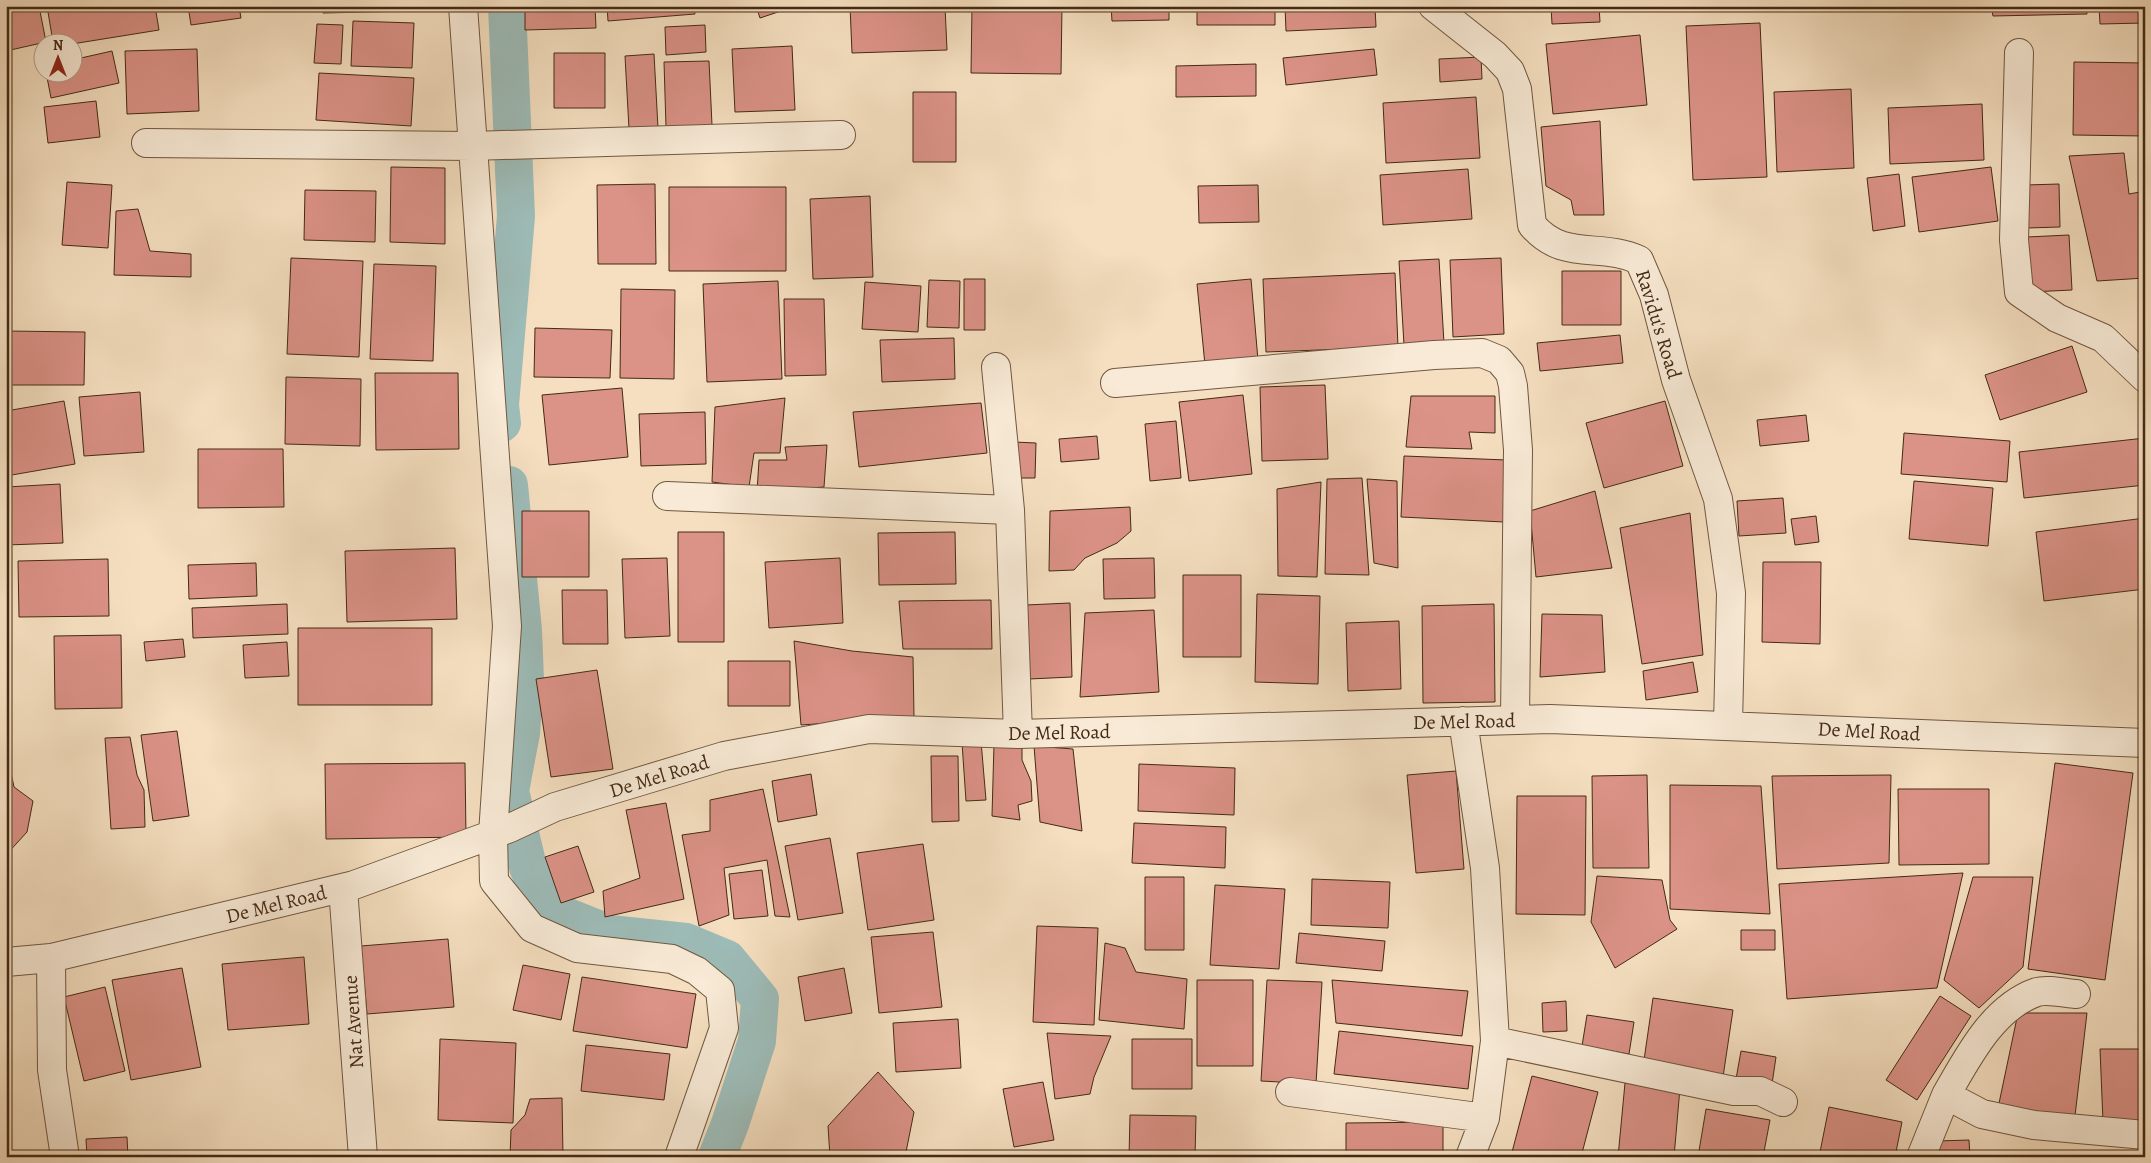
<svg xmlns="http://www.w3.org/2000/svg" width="2151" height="1163" font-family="Alegreya,serif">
  <rect width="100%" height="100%" fill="#f5dfc0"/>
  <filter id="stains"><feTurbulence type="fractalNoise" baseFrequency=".004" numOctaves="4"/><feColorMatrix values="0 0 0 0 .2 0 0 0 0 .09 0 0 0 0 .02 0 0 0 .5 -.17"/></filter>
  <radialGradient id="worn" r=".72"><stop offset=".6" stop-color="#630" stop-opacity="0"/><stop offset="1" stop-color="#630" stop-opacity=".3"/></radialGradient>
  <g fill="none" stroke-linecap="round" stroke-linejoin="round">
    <path stroke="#9dbcb8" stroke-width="38" d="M 502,423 L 500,405 L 516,216 L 507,6
      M 509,485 L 523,630 L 525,680 L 521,733 L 510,791 L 528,867 L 545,908 L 610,934 L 686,942 L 727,959 L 760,999 L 757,1041 L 730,1124 L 717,1157"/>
  </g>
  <path fill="#db9287" stroke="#442a15" d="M 6,6 L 39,6 L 46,42 L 6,51 Z
    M 47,6 L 155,6 L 159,30 L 72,44 L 53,42 Z
    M 188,6 L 239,6 L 241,18 L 191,25 Z
    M 323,6 L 407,6 L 407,11 L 323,13 Z
    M 525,6 L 595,6 L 596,28 L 525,30 Z
    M 607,6 L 694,6 L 695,14 L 608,21 Z
    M 756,6 L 796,6 L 760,18 Z
    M 850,6 L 945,6 L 947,50 L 852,53 Z
    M 972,6 L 1062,6 L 1061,74 L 971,73 Z
    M 1111,6 L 1169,6 L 1169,20 L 1112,21 Z
    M 1197,6 L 1275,6 L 1275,25 L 1197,25 Z
    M 1285,6 L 1375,6 L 1376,27 L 1286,31 Z
    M 1551,6 L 1599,6 L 1600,22 L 1552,24 Z
    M 1991,6 L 2087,6 L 2087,14 L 1993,16 Z
    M 2099,6 L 2145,6 L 2145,23 L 2100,24 Z
    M 353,21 L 414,23 L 412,68 L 351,66 Z
    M 1760,23 L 1767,177 L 1693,180 L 1686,26 Z
    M 317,24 L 343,25 L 341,64 L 314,63 Z
    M 705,25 L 706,52 L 666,55 L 665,27 Z
    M 1640,35 L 1647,105 L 1553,114 L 1546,44 Z
    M 792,46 L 795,110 L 735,112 L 732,49 Z
    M 197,49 L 199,111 L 127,114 L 125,51 Z
    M 1374,49 L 1377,75 L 1286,85 L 1283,58 Z
    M 112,51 L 119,83 L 51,98 L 46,72 L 72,72 L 72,60 Z
    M 554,53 L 605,53 L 605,108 L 554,108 Z
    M 654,54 L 658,128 L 629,129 L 625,56 Z
    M 1481,57 L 1482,79 L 1440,82 L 1439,59 Z
    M 709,61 L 712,125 L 666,127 L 664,62 Z
    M 2074,62 L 2145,63 L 2145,136 L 2073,135 Z
    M 1256,64 L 1256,96 L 1176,97 L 1176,66 Z
    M 319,73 L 414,78 L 411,126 L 316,120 Z
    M 1851,89 L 1854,168 L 1777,172 L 1774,92 Z
    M 913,92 L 956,92 L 956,162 L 913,162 Z
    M 1476,97 L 1480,158 L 1386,163 L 1383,103 Z
    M 96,101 L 100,137 L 48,143 L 44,107 Z
    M 1982,104 L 1984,160 L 1890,164 L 1888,108 Z
    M 1600,121 L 1604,215 L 1574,215 L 1571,200 L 1546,186 L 1541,127 Z
    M 2124,153 L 2129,194 L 2145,191 L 2145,278 L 2097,281 L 2069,156 Z
    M 391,167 L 445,168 L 445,244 L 390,242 Z
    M 1991,167 L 1998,221 L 1919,232 L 1912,177 Z
    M 1468,169 L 1472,219 L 1383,225 L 1380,175 Z
    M 1899,174 L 1905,226 L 1873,231 L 1867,178 Z
    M 67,182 L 112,185 L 108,248 L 62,245 Z
    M 655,184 L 656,264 L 598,264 L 597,185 Z
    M 2059,184 L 2060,227 L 2027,228 L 2026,185 Z
    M 1258,185 L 1259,222 L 1199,223 L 1198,186 Z
    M 669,187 L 786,187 L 786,271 L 669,271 Z
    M 305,190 L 376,191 L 375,242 L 304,240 Z
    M 870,196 L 873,277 L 813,279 L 810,199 Z
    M 138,209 L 150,251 L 191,254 L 191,277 L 114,275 L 116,211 Z
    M 2069,235 L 2072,290 L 2030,292 L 2027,237 Z
    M 291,258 L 363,261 L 359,357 L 287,354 Z
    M 1501,258 L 1504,334 L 1453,337 L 1450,260 Z
    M 1439,259 L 1444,343 L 1404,345 L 1399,261 Z
    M 374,264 L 436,266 L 433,361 L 370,359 Z
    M 1562,271 L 1621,271 L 1621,325 L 1562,325 Z
    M 1395,273 L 1398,347 L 1266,352 L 1263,279 Z
    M 964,279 L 985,279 L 985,330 L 964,330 Z
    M 1251,279 L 1258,360 L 1205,365 L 1197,284 Z
    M 929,280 L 960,281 L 959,328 L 927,327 Z
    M 778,281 L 782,379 L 707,382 L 703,284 Z
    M 865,282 L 921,286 L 918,332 L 862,329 Z
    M 621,289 L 675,290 L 674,379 L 620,378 Z
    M 784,299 L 824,299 L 826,375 L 785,376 Z
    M 535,328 L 612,330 L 610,378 L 534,377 Z
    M 6,331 L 85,332 L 84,385 L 6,385 Z
    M 1620,335 L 1623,363 L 1540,371 L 1537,343 Z
    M 954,338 L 955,379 L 882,382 L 880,340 Z
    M 2072,346 L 2087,392 L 2000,420 L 1985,375 Z
    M 375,373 L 458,373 L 459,449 L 376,450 Z
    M 286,377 L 361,379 L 360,446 L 285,444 Z
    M 1325,385 L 1328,459 L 1262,461 L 1260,387 Z
    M 622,388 L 628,457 L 549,465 L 542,395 Z
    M 140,392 L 144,452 L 84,456 L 79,397 Z
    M 1243,395 L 1252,474 L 1189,481 L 1179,402 Z
    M 1411,396 L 1495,396 L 1495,433 L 1469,432 L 1472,449 L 1406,447 Z
    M 785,398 L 780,453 L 754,453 L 749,487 L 712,482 L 715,407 Z
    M 64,401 L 75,464 L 6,476 L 6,411 Z
    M 1665,401 L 1683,466 L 1604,488 L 1586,423 Z
    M 981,403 L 987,453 L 859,467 L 853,412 Z
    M 705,412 L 706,464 L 641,466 L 639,414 Z
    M 1806,415 L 1809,441 L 1760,446 L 1757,420 Z
    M 1176,421 L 1181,478 L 1150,481 L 1145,424 Z
    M 1904,433 L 2010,441 L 2007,482 L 1901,474 Z
    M 1097,436 L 1099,459 L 1061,462 L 1059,439 Z
    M 2145,438 L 2145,485 L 2024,498 L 2019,452 Z
    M 1014,442 L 1036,443 L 1035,478 L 1013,478 Z
    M 827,445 L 824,487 L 757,492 L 759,460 L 787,460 L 785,447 Z
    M 198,449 L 283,449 L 284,507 L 198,508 Z
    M 1404,456 L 1507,460 L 1504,522 L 1401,517 Z
    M 1362,478 L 1369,575 L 1325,574 L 1327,479 Z
    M 1367,479 L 1397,481 L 1398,568 L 1374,563 Z
    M 1914,481 L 1993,488 L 1988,546 L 1909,539 Z
    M 1321,482 L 1317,577 L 1278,576 L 1277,489 Z
    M 60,484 L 63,543 L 6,545 L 6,487 Z
    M 1595,491 L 1612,568 L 1536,577 L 1530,511 Z
    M 1783,498 L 1786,533 L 1739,536 L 1737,501 Z
    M 1130,507 L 1131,531 L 1117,543 L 1085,558 L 1074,570 L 1049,571 L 1050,511 Z
    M 522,511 L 589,511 L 589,577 L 522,577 Z
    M 1690,513 L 1703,655 L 1642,664 L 1620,528 Z
    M 1816,516 L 1819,542 L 1795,545 L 1791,519 Z
    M 2145,518 L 2145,589 L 2044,601 L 2036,532 Z
    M 678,532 L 724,532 L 724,642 L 678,642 Z
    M 955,532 L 956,584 L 879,585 L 878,533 Z
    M 455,548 L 457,619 L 347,622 L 345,551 Z
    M 667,558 L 670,636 L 625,638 L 622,559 Z
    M 840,558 L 843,623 L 769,628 L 765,562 Z
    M 1154,558 L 1155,598 L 1104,599 L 1103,559 Z
    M 108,559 L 109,616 L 19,617 L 18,561 Z
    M 1763,562 L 1821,562 L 1820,644 L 1762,642 Z
    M 256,563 L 257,596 L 189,599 L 188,565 Z
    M 1183,575 L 1241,575 L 1241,657 L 1183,657 Z
    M 562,590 L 607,590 L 608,644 L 563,644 Z
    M 1257,594 L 1320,596 L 1318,684 L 1255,682 Z
    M 991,600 L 992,649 L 903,649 L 899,601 Z
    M 1070,603 L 1072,677 L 1029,679 L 1026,605 Z
    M 287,604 L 288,634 L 193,638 L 192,608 Z
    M 1494,604 L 1495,702 L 1423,703 L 1422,606 Z
    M 1154,610 L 1159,692 L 1080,697 L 1085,613 Z
    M 1542,614 L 1602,615 L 1605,672 L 1540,677 Z
    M 1399,621 L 1401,689 L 1348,691 L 1346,623 Z
    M 298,628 L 432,628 L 432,705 L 298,705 Z
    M 121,635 L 122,708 L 55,709 L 54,636 Z
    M 183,639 L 185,657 L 146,661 L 144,642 Z
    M 794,641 L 852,651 L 913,657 L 914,717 L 801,725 Z
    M 287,642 L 289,676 L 245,678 L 243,645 Z
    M 728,661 L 790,661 L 790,706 L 728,706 Z
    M 1693,662 L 1698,692 L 1646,700 L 1643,671 Z
    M 597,670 L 613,769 L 551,777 L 536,679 Z
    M 177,731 L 189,816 L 153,821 L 141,735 Z
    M 130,737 L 137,775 L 144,790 L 145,827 L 111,829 L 105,738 Z
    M 981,741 L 986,800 L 966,801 L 962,743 Z
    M 994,744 L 1022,748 L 1022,760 L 1031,781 L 1032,801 L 1018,805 L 1020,820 L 992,816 Z
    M 1034,746 L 1073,749 L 1082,831 L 1040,822 Z
    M 6,749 L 14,787 L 33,801 L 27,832 L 6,855 Z
    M 931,756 L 958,756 L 959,821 L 932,822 Z
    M 465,763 L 466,837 L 326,839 L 325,764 Z
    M 2055,763 L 2133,773 L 2105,980 L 2028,969 Z
    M 1139,764 L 1235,768 L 1234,815 L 1138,811 Z
    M 1456,771 L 1464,869 L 1416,873 L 1407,775 Z
    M 811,774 L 817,815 L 778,822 L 772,781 Z
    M 1647,775 L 1649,868 L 1593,868 L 1592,776 Z
    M 1891,775 L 1889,863 L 1777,869 L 1772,776 Z
    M 1670,785 L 1761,786 L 1770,914 L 1670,909 Z
    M 763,789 L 790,917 L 775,916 L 767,860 L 724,868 L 729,915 L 699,926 L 682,835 L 710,831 L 710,800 Z
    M 1898,789 L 1989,789 L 1989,864 L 1899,865 Z
    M 1517,796 L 1586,796 L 1585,915 L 1516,914 Z
    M 666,803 L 684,899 L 605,917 L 603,891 L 640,878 L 626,810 Z
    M 1134,823 L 1226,827 L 1225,868 L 1132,863 Z
    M 830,838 L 843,913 L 798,920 L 785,846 Z
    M 923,844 L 934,920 L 868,930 L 857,853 Z
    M 578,846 L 594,892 L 561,903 L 545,857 Z
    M 762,870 L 768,916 L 734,919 L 729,874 Z
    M 1963,873 L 1937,988 L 1787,999 L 1779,884 Z
    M 1597,876 L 1662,880 L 1670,920 L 1677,929 L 1615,968 L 1591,922 Z
    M 1145,877 L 1184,877 L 1184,950 L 1145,950 Z
    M 1973,877 L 2033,877 L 2023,967 L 1979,1008 L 1944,980 Z
    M 1312,879 L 1390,882 L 1388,928 L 1311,925 Z
    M 1215,885 L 1285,889 L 1279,969 L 1210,965 Z
    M 1037,926 L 1098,928 L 1094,1025 L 1033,1022 Z
    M 1741,930 L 1775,930 L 1775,950 L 1741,950 Z
    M 933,932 L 942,1007 L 879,1013 L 871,937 Z
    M 1299,933 L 1385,941 L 1382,971 L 1296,963 Z
    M 448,939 L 454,1007 L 367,1014 L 361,946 Z
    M 1105,943 L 1125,948 L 1136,972 L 1187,979 L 1184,1029 L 1099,1020 Z
    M 304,957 L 309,1024 L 228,1030 L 222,964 Z
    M 523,965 L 570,974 L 561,1020 L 513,1010 Z
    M 182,968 L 201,1067 L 131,1080 L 112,980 Z
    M 844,968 L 852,1013 L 805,1021 L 798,977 Z
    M 582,977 L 696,994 L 687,1048 L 573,1031 Z
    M 1197,980 L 1253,980 L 1253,1066 L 1197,1066 Z
    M 1267,980 L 1322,982 L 1316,1084 L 1261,1081 Z
    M 1332,980 L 1468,991 L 1462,1036 L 1336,1023 Z
    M 105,987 L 125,1071 L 84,1081 L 64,997 Z
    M 1940,996 L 1971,1016 L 1917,1100 L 1886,1080 Z
    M 1653,998 L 1733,1010 L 1723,1077 L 1643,1067 Z
    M 1566,1001 L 1567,1031 L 1543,1032 L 1542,1003 Z
    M 2018,1013 L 2087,1013 L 2075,1116 L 1998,1108 Z
    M 1587,1015 L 1634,1022 L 1629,1054 L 1582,1046 Z
    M 958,1019 L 961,1068 L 896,1072 L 893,1023 Z
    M 1339,1031 L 1473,1046 L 1468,1089 L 1334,1074 Z
    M 1047,1033 L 1111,1036 L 1094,1077 L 1090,1094 L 1055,1099 Z
    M 440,1039 L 516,1043 L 513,1123 L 438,1120 Z
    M 1132,1039 L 1192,1039 L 1192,1089 L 1132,1089 Z
    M 586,1045 L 670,1054 L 664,1100 L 581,1091 Z
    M 2100,1049 L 2145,1049 L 2145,1122 L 2103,1122 Z
    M 1741,1051 L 1776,1057 L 1772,1084 L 1736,1079 Z
    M 878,1072 L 914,1112 L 905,1157 L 830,1157 L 828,1126 Z
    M 1532,1076 L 1598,1092 L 1581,1157 L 1511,1156 Z
    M 1043,1082 L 1054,1140 L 1014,1147 L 1003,1089 Z
    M 1625,1083 L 1680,1088 L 1674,1157 L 1618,1157 Z
    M 562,1098 L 563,1157 L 510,1157 L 511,1130 L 525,1115 L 530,1099 Z
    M 1829,1107 L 1902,1122 L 1895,1157 L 1819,1157 Z
    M 1706,1109 L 1770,1120 L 1763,1157 L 1698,1157 Z
    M 1130,1115 L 1196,1116 L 1195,1157 L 1129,1157 Z
    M 1443,1122 L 1443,1157 L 1346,1157 L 1346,1123 Z
    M 127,1137 L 128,1157 L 87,1157 L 86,1139 Z
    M 1969,1140 L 1970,1157 L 1938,1157 L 1937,1141 Z
    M 143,1154 L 202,1154 L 202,1157 L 143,1157 Z
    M 449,1154 L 494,1156 L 494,1157 L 449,1157 Z
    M 810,1154 L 810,1157 L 738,1157 L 738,1156 Z"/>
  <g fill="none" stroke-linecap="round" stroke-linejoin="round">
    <g stroke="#705740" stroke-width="30">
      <path id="minor" d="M 463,6 L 507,626 L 493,834 L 494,881 L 532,928 L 577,948 L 672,959 L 697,971 L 720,990 L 724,1028 L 679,1157
        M 1433,6 L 1495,55 L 1510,71 L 1517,89 L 1532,225 C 1563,262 1600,242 1639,260 L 1654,295 L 1676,380 L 1718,499 L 1731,593 L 1728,725
        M 2019,53 L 2014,240 L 2019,292 L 2057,318 L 2103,338 L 2145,378
        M 146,143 L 472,146 L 841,135
        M 996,367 L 1010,510 L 1018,734
        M 1115,383 L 1434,355 L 1482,353 L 1499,360 L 1510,373 L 1513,386 L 1518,450 L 1515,719
        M 667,496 L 1010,510
        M 1463,721 L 1485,868 L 1495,1041 L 1485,1118 L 1470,1157
        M 343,888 L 363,1157
        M 51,958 L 52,1070 L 65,1157
        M 6,962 L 51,958 L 354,885 L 510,828 L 555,807 L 724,756 L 869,729 L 1018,734 L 1550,719 L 2145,743
        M 1495,1041 L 1734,1091 L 1760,1091 L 1783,1102
        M 1290,1092 L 1485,1118
        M 1946,1095 C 1968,1057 1993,1007 2037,992 C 2047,989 2065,993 2076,994
        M 1921,1157 L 1946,1095 L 1982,1114 L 2034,1125 L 2145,1135"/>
    </g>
    <use href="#minor" stroke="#f8ead6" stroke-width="28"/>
  </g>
  <g text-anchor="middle" stroke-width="4.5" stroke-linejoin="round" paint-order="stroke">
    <g font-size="20" fill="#442a15" stroke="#f8ead6">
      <text transform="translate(1659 324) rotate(73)" y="7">Ravidu's Road</text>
      <text transform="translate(1464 721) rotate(-1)" y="7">De Mel Road</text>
      <text transform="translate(1869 731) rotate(3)" y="7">De Mel Road</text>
      <text transform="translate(1059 732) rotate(-1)" y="7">De Mel Road</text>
      <text transform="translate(659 776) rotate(-17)" y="7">De Mel Road</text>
      <text transform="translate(276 904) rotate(-14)" y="7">De Mel Road</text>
      <text transform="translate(353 1022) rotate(-94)" y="7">Nat Avenue</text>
    </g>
  </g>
  <rect width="2151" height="1163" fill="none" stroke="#f5dfc0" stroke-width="25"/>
  <rect x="8" y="8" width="2136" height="1148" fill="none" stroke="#442a15" stroke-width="2.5"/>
  <rect x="12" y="12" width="2126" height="1138" fill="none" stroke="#442a15"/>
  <g transform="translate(58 58)"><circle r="24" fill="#f8ead6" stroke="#b09d89"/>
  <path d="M0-4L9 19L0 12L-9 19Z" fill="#8f2418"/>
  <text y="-8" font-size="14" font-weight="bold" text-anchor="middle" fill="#442a15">N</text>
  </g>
  <rect width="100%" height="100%" filter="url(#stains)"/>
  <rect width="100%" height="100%" fill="url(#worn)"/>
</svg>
